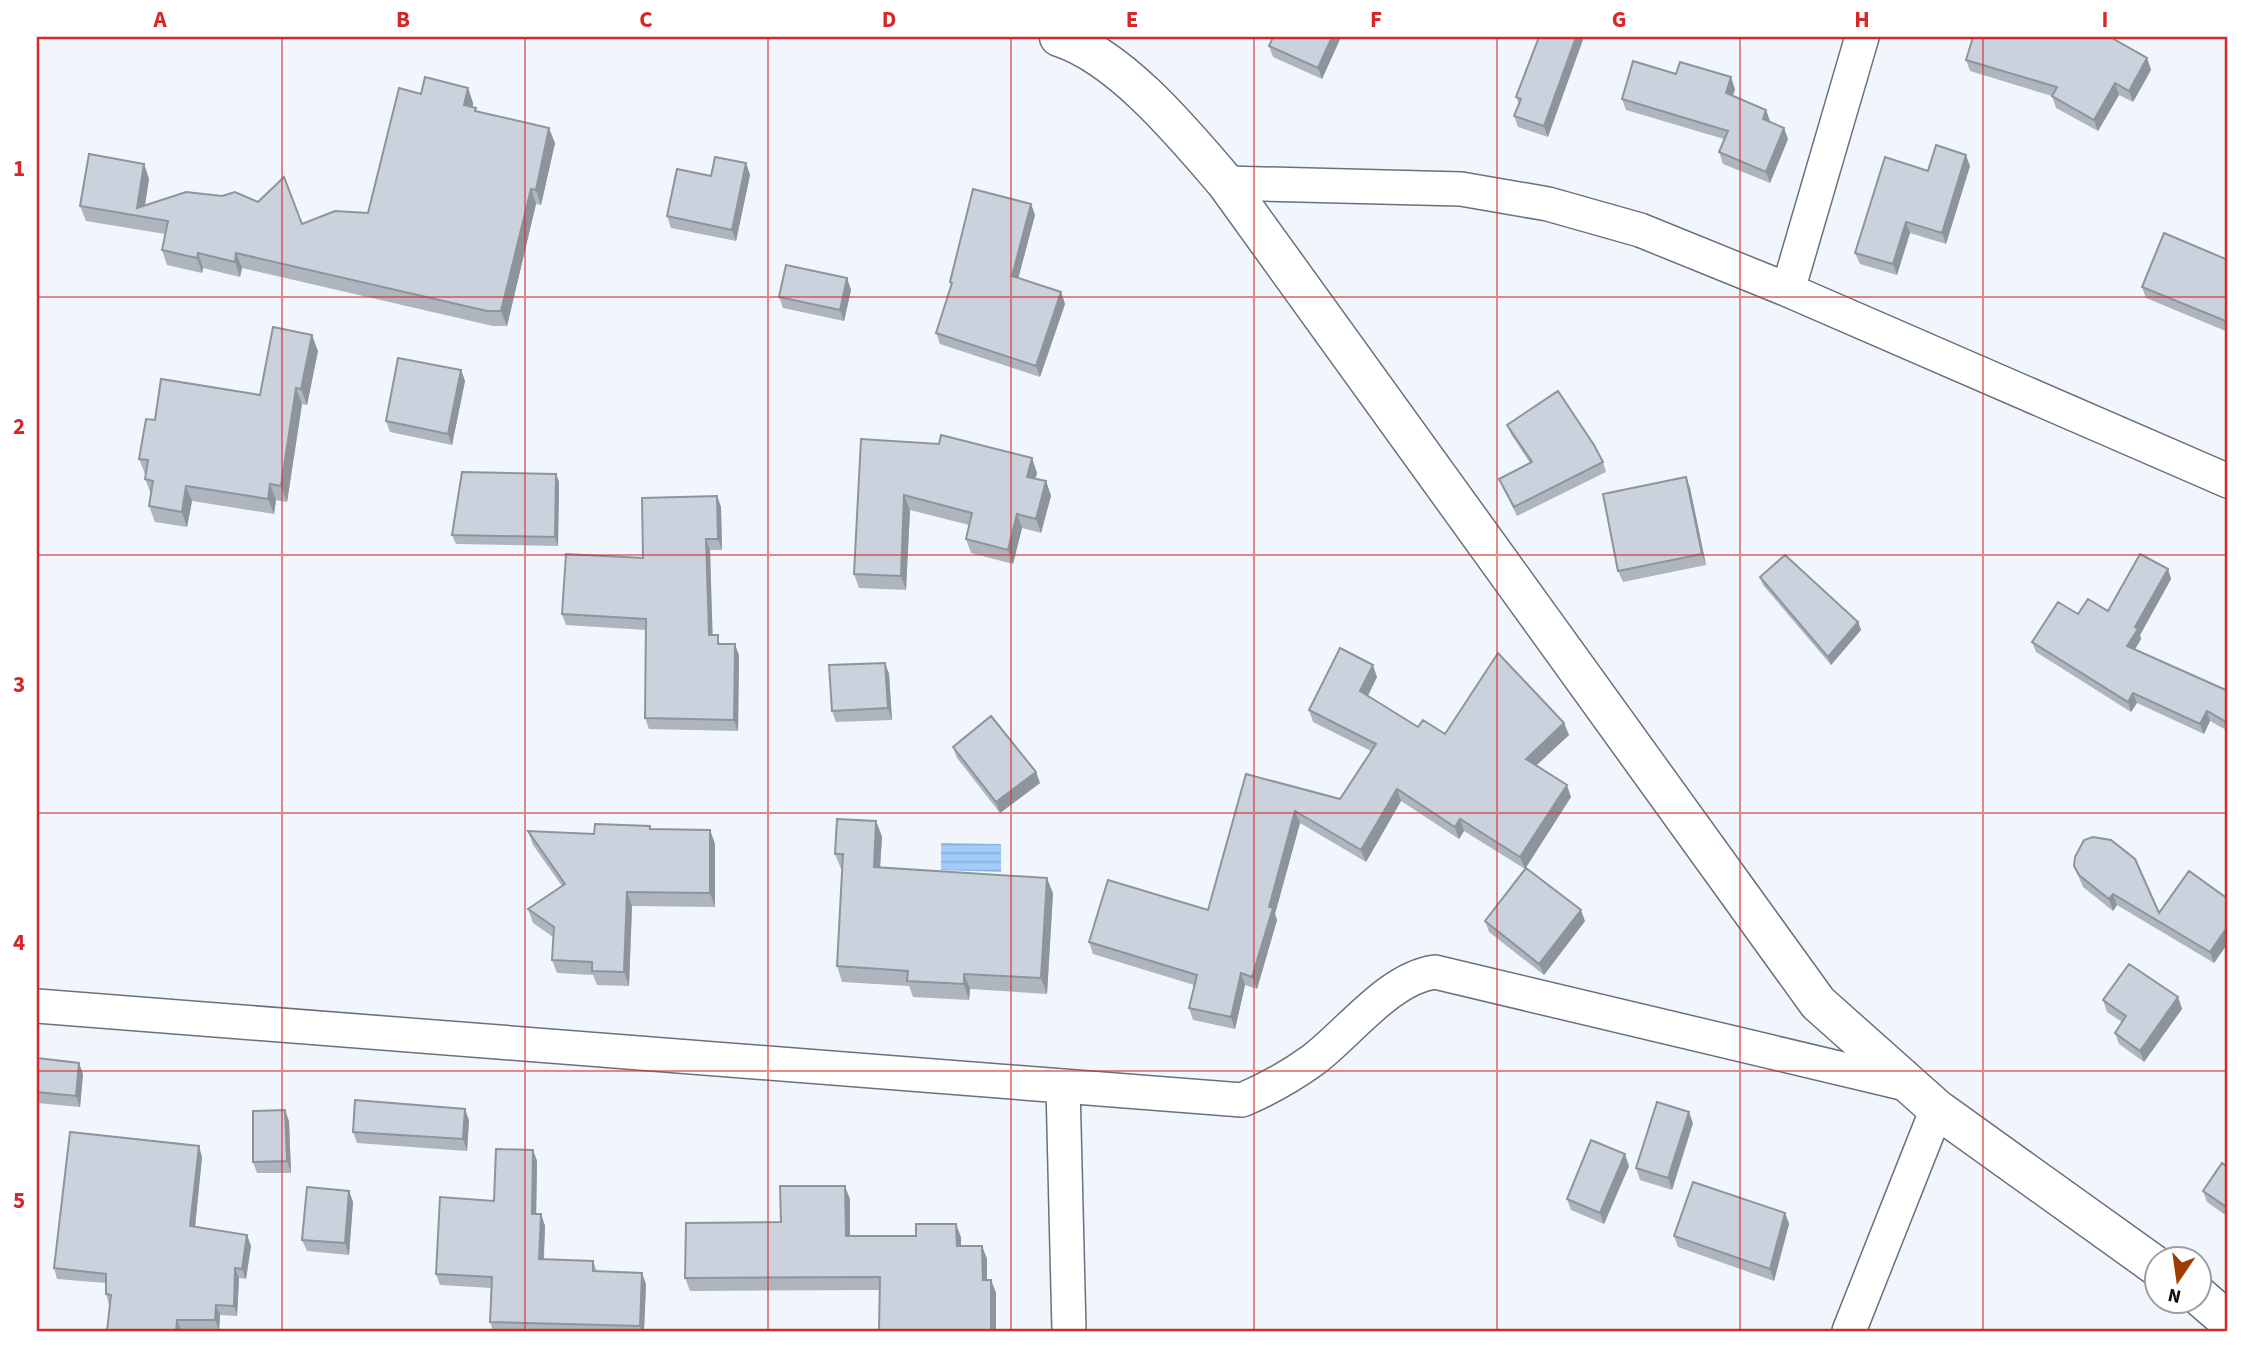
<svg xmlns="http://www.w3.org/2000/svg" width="2265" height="1368" font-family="'Source Sans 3',sans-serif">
  <defs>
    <pattern id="water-rules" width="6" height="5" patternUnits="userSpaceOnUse" patternTransform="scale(1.75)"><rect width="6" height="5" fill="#a2ccfe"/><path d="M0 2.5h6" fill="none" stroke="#8aaed9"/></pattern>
  </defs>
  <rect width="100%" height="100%" fill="#f1f6fd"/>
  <path fill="url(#water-rules)" d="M 941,843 L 1001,844 L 1001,872 L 941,870 Z"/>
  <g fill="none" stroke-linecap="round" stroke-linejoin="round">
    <g stroke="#69717a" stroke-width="36">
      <path id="minor" d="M 1226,183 L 1461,189 L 1548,204 L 1640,230 L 1788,290 L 2228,481
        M 1788,290 L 1862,37
        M 37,1006 L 1242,1100 C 1268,1089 1291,1076 1313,1060 C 1349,1033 1389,978 1435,972 L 1910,1085
        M 1063,1086 L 1069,1331
        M 1849,1331 L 1937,1109"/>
    </g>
    <g stroke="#69717a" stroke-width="41">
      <path id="tertiary" d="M 1059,37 C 1121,57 1184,134 1226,183 L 1818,1003 L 1937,1109 L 2156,1266
        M 2198,1295 L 2228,1321"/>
    </g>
    <use href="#minor" stroke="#fff" stroke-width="33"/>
    <use href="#tertiary" stroke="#fff" stroke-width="38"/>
  </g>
  <path fill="#aeb5be" d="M 1270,37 L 1341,37 L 1322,79 L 1273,57 L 1269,46 L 1272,38 Z
    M 1539,37 L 1548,137 L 1518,127 L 1514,116 L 1519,104 L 1516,97 Z
    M 2147,58 L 2151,70 L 2133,102 L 2119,95 L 2098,131 L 2056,108 L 2052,96 L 1970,71 L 1966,60 Z
    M 1676,74 L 1735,89 L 1733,95 L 1766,110 L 1770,122 L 1788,139 L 1770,183 L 1723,164 L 1719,152 L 1724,139 L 1626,110 L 1622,99 Z
    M 468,88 L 473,103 L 473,107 L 478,112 L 555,143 L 541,205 L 536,204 L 507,326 L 493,326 L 242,268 L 240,277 L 203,268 L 202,273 L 167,265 L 162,250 L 165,234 L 86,221 L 80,206 L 144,164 L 149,179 L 145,205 L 302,224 L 368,213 L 421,94 Z
    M 746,163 L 750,175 L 736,241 L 671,228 L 667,216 L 711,176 Z
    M 1970,166 L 1946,244 L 1910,233 L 1897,275 L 1860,264 L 1855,253 L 1928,171 Z
    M 1031,204 L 1035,215 L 1018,278 L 1061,292 L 1065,304 L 1040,377 L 940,344 L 936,333 L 951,287 L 950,282 Z
    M 2228,260 L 2228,332 L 2146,298 L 2142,287 Z
    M 847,278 L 851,290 L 844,321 L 783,308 L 779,297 Z
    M 318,351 L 307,405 L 302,404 L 287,502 L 276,500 L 274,514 L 192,501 L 187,527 L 155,522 L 149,506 L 151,494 L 145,479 L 146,475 L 145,474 L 139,459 L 155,420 L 260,395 Z
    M 461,370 L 465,381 L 452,445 L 390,432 L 386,421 Z
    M 1507,425 L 1603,462 L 1606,472 L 1517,516 L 1503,488 L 1499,479 L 1530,463 L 1511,434 Z
    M 861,439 L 1032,458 L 1037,473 L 1035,479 L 1046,481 L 1051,496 L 1041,533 L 1022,528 L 1013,564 L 971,553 L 966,539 L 969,525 L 910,510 L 906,590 L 859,588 L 854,574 Z
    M 556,474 L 559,482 L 558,546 L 456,544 L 452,535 Z
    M 1686,477 L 1690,488 L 1706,565 L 1623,582 L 1618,571 Z
    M 717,496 L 721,507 L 722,550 L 710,550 L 712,635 L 721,644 L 739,655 L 738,731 L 649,729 L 645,718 L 646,630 L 566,625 L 562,614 L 643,558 Z
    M 2168,569 L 2171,579 L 2140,635 L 2141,639 L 2135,649 L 2228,691 L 2228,731 L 2210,721 L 2204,734 L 2137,703 L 2131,712 L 2036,652 L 2032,642 L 2078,614 L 2108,611 Z
    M 1760,577 L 1858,622 L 1861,630 L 1831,665 L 1763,585 Z
    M 885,663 L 889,674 L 892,720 L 836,722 L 832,711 Z
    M 1377,677 L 1368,696 L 1418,727 L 1445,734 L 1564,723 L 1569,735 L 1536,766 L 1571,797 L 1525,869 L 1464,831 L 1459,839 L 1401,801 L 1366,862 L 1300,823 L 1275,914 L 1277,920 L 1257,989 L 1245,985 L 1235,1029 L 1193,1020 L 1189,1008 L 1194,985 L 1093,954 L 1089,942 L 1208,910 L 1246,774 L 1340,799 L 1371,751 L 1313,722 L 1309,710 Z
    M 953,747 L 1036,772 L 1040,783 L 1000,813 L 957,758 Z
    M 876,821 L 882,837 L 880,868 L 1053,893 L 1047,994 L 970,989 L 969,1000 L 913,997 L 909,986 L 842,982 L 837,966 L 842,869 L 841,869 L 835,854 Z
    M 651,829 L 710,830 L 715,844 L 715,907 L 632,906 L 629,986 L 597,985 L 593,975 L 557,973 L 552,960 L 553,937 L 533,923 L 528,909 L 562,886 L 533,845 L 528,831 L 594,834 Z
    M 2074,866 L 2159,913 L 2228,899 L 2228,943 L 2214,963 L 2117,905 L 2113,911 L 2083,887 Z
    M 1485,921 L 1585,921 L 1544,975 L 1489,932 Z
    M 2178,997 L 2182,1009 L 2144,1062 L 2119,1044 L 2115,1033 L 2122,1022 L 2107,1012 L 2103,1000 Z
    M 37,1058 L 83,1074 L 80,1107 L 37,1103 Z
    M 469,1120 L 467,1151 L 357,1143 L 353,1132 Z
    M 289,1121 L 291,1173 L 257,1173 L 253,1162 Z
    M 1693,1123 L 1672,1190 L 1640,1180 L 1636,1168 Z
    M 533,1150 L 537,1161 L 536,1214 L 541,1214 L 545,1226 L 544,1259 L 593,1261 L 597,1271 L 646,1284 L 644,1331 L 493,1331 L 490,1322 L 491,1288 L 440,1285 L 436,1274 L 494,1201 Z
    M 202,1157 L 195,1227 L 247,1235 L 251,1246 L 246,1279 L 239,1278 L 237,1316 L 220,1315 L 219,1331 L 181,1330 L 109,1305 L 106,1294 L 106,1283 L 57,1279 L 54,1268 Z
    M 1629,1166 L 1604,1224 L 1571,1210 L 1567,1199 Z
    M 2228,1167 L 2228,1217 L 2207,1202 L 2203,1191 Z
    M 349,1191 L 353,1202 L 349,1255 L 307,1251 L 302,1240 Z
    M 850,1199 L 850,1236 L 961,1237 L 961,1246 L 982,1246 L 987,1259 L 987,1280 L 991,1280 L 996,1293 L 880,1290 L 690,1291 L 685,1278 L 781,1222 Z
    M 1785,1213 L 1789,1224 L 1774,1281 L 1678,1247 L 1674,1236 Z"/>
  <path fill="#8d949b" d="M 1332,37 L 1341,37 L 1322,79 L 1318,68 Z
    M 1576,37 L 1584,37 L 1548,137 L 1544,126 Z
    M 2147,58 L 2151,70 L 2133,102 L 2129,91 Z
    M 1731,77 L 1735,89 L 1730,104 L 1726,93 Z
    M 2115,83 L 2119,95 L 2098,131 L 2094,120 Z
    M 468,88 L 473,103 L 470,120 L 464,105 Z
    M 1766,110 L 1770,121 L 1767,131 L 1763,119 Z
    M 549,128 L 555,143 L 541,205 L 536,190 Z
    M 1784,128 L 1788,139 L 1770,183 L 1766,172 Z
    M 1966,155 L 1970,166 L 1946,244 L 1942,233 Z
    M 746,163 L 750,175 L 736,241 L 732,230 Z
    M 144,164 L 149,179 L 143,217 L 137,208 Z
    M 531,189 L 536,204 L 507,326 L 501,311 Z
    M 1031,204 L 1035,215 L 1016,287 L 1012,276 Z
    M 1906,222 L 1910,233 L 1897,275 L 1893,264 Z
    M 198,253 L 203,268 L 202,273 L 197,258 Z
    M 236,253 L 242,268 L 240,277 L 235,262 Z
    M 847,278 L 851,290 L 844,321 L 840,310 Z
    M 1061,292 L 1065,304 L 1040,377 L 1036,366 Z
    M 312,335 L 318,351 L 307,405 L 301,389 Z
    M 461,370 L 465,381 L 452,445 L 448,434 Z
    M 296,388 L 302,404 L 287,502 L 281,486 Z
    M 1032,458 L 1037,473 L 1032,491 L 1027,477 Z
    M 556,474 L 559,482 L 558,546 L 555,537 Z
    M 1686,477 L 1690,488 L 1706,565 L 1702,554 Z
    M 1046,481 L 1051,496 L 1041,533 L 1036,519 Z
    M 270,484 L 276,500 L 274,514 L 268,499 Z
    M 186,486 L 192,501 L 187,527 L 182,512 Z
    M 904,495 L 910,510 L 906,590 L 901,576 Z
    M 717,496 L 721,507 L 722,550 L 718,539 Z
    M 1017,514 L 1022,528 L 1013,564 L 1008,550 Z
    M 706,539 L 710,550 L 713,646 L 709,635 Z
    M 2168,569 L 2171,579 L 2140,635 L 2141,639 L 2131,656 L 2127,646 L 2135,627 Z
    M 1858,622 L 1861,630 L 1831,665 L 1828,657 Z
    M 735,644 L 739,655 L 738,731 L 734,720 Z
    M 885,663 L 889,674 L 892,720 L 888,708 Z
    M 1373,665 L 1377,677 L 1364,703 L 1360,691 Z
    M 2133,693 L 2137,703 L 2131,712 L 2128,702 Z
    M 2207,711 L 2210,721 L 2204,734 L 2200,724 Z
    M 1564,723 L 1569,735 L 1530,771 L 1526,759 Z
    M 1036,772 L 1040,783 L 1000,813 L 996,802 Z
    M 1567,785 L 1571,797 L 1525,869 L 1520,857 Z
    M 1397,789 L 1401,801 L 1366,862 L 1361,850 Z
    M 1295,811 L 1300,823 L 1275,914 L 1277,920 L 1257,989 L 1252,977 L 1269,907 Z
    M 1460,819 L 1464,831 L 1459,839 L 1455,827 Z
    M 876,821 L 882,837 L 879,883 L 874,867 Z
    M 710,830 L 715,844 L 715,907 L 710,893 Z
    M 1047,878 L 1053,893 L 1047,994 L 1041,978 Z
    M 627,892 L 632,906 L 629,986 L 624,972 Z
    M 2113,894 L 2117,905 L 2113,911 L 2109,899 Z
    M 1581,910 L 1585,921 L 1544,975 L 1539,964 Z
    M 2228,926 L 2228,943 L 2214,963 L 2210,952 Z
    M 1241,973 L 1245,985 L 1235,1029 L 1231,1017 Z
    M 964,974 L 970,989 L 969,1000 L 964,984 Z
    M 2178,997 L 2182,1009 L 2144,1062 L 2140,1051 Z
    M 79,1063 L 83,1074 L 80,1107 L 76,1096 Z
    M 465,1109 L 469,1120 L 467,1151 L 463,1139 Z
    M 285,1110 L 289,1121 L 291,1173 L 287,1161 Z
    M 1689,1112 L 1693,1123 L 1672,1190 L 1668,1178 Z
    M 199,1146 L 202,1157 L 194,1237 L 190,1226 Z
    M 533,1150 L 537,1161 L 536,1225 L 532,1214 Z
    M 1625,1154 L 1629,1166 L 1604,1224 L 1600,1213 Z
    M 845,1186 L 850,1199 L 850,1249 L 846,1236 Z
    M 349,1191 L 353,1202 L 349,1255 L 345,1243 Z
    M 1785,1213 L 1789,1224 L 1774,1281 L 1770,1269 Z
    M 541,1214 L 545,1226 L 543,1270 L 539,1259 Z
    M 956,1224 L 961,1237 L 961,1259 L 957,1246 Z
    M 247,1235 L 251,1246 L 246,1279 L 242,1269 Z
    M 982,1246 L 987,1259 L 987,1293 L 983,1280 Z
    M 235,1268 L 239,1278 L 237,1316 L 234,1306 Z
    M 642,1273 L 646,1284 L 644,1331 L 642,1331 L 640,1326 Z
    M 991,1280 L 996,1293 L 996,1331 L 991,1331 Z
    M 216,1305 L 220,1315 L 219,1331 L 215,1320 Z
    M 177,1320 L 181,1330 L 181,1331 L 176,1331 Z"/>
  <path fill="#cad3dd" stroke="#8d949b" stroke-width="2" d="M 1273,37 L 1332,37 L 1318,68 L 1269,46 Z
    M 1539,37 L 1576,37 L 1544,126 L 1514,116 L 1521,99 L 1516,97 Z
    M 1973,37 L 2110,37 L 2147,58 L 2129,91 L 2115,83 L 2094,120 L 2052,96 L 2057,87 L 1966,60 Z
    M 1633,61 L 1676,74 L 1680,62 L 1731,77 L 1726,93 L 1766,110 L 1763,119 L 1784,128 L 1766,172 L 1719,152 L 1728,131 L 1622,99 Z
    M 425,77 L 468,88 L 464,105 L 476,108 L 475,111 L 549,128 L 536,190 L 531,189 L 501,311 L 487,311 L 236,253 L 235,262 L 198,253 L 197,258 L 162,250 L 168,221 L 80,206 L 89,154 L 144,164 L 137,208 L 186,192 L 222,196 L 235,192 L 258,202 L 284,177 L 302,224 L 335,211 L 368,213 L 399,88 L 421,94 Z
    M 1936,145 L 1966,155 L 1942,233 L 1906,222 L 1893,264 L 1855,253 L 1885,157 L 1928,171 Z
    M 715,157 L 746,163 L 732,230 L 667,216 L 677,169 L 711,176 Z
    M 973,189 L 1031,204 L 1012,276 L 1061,292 L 1036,366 L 936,333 L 952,283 L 950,282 Z
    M 2164,233 L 2228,260 L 2228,322 L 2142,287 Z
    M 786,265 L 847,278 L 840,310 L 779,297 Z
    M 273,327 L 312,335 L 301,389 L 296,388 L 281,486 L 270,484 L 268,499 L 186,486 L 182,512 L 149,506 L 153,481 L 145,479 L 148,460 L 139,459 L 146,419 L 155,420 L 161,379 L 260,395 Z
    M 398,358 L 461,370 L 448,434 L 386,421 Z
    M 1558,391 L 1594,445 L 1603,462 L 1514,507 L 1499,479 L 1532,462 L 1507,425 Z
    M 941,435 L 1032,458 L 1027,477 L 1046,481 L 1036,519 L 1017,514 L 1008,550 L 966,539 L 972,513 L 904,495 L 901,576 L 854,574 L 861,439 L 939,444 Z
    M 462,472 L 556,474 L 555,537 L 452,535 Z
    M 1686,477 L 1702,554 L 1618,571 L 1603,494 Z
    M 717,496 L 718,539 L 706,539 L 709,635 L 718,635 L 718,644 L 735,644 L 734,720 L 645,718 L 646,619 L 562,614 L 566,554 L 643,558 L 642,498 Z
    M 2140,554 L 2168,569 L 2135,627 L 2138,629 L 2127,646 L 2228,691 L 2228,723 L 2207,711 L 2200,724 L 2133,693 L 2128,702 L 2032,642 L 2058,602 L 2078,614 L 2088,599 L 2108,611 Z
    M 1785,555 L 1858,622 L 1828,657 L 1760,577 Z
    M 1340,648 L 1373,665 L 1360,691 L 1418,727 L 1423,720 L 1445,734 L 1498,653 L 1564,723 L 1526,759 L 1567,785 L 1520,857 L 1460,819 L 1455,827 L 1397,789 L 1361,850 L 1295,811 L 1269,907 L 1273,908 L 1252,977 L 1241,973 L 1231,1017 L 1189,1008 L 1197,975 L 1089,942 L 1108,880 L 1208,910 L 1246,774 L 1340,799 L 1376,744 L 1309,710 Z
    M 885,663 L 888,708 L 832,711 L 829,665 Z
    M 991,716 L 1036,772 L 996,802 L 953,747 Z
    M 837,819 L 876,821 L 874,867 L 1047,878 L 1041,978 L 964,974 L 964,984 L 907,981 L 908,971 L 837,966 L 843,854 L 835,854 Z
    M 595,824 L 650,826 L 650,829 L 710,830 L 710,893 L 627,892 L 624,972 L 592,971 L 592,962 L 552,960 L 554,927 L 528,909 L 565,884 L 528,831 L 594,834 Z
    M 2093,837 L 2111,840 L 2135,859 L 2159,913 L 2189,871 L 2228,899 L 2228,926 L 2210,952 L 2113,894 L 2109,899 L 2079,875 L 2074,866 L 2075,857 L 2084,840 Z
    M 1526,868 L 1581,910 L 1539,964 L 1485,921 Z
    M 2129,964 L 2178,997 L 2140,1051 L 2115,1033 L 2126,1016 L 2103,1000 Z
    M 37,1058 L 79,1063 L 76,1096 L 37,1092 Z
    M 355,1100 L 465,1109 L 463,1139 L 353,1132 Z
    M 1657,1102 L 1689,1112 L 1668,1178 L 1636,1168 Z
    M 285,1110 L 287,1161 L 253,1162 L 253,1111 Z
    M 70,1132 L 199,1146 L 190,1226 L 247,1235 L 242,1269 L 235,1268 L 234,1306 L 216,1305 L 215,1320 L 177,1320 L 176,1331 L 107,1331 L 111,1295 L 106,1294 L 106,1274 L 54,1268 Z
    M 1591,1140 L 1625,1154 L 1600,1213 L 1567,1199 Z
    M 496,1149 L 533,1150 L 532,1214 L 541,1214 L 539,1259 L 593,1261 L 593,1271 L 642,1273 L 640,1326 L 490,1322 L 492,1277 L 436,1274 L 440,1197 L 494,1201 Z
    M 2222,1163 L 2228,1167 L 2228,1208 L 2203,1191 Z
    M 1693,1182 L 1785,1213 L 1770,1269 L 1674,1236 Z
    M 780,1186 L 845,1186 L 846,1236 L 916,1236 L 916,1224 L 956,1224 L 957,1246 L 982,1246 L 983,1280 L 991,1280 L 991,1331 L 879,1331 L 880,1277 L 685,1278 L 686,1223 L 781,1222 Z
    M 307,1187 L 349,1191 L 345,1243 L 302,1240 Z"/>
  <path fill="none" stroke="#d62828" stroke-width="2" stroke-opacity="0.55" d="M 282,37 L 282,1331M 525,37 L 525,1331M 768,37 L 768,1331M 1011,37 L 1011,1331M 1254,37 L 1254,1331M 1497,37 L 1497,1331M 1740,37 L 1740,1331M 1983,37 L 1983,1331M 37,297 L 2228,297M 37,555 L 2228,555M 37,813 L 2228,813M 37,1071 L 2228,1071"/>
  <rect width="2265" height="1368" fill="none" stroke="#ffffff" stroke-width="77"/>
  <g transform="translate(2178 1280) rotate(193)"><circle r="33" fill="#ffffff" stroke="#9e9fa1" stroke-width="2"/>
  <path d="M0-5L12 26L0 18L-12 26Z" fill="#9f3c00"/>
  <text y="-10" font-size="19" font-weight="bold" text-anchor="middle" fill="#0c0f13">N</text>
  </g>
  <rect x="38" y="38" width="2188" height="1292" fill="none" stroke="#d62828" stroke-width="2.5"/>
  <g font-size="23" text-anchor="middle" font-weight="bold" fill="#d62828">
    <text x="160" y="27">A</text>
    <text x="403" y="27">B</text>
    <text x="646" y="27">C</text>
    <text x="889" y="27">D</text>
    <text x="1132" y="27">E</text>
    <text x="1376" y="27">F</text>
    <text x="1619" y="27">G</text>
    <text x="1862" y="27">H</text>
    <text x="2105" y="27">I</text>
    <text x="19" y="176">1</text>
    <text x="19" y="434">2</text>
    <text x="19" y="692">3</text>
    <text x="19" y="950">4</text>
    <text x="19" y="1208">5</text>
  </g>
</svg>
